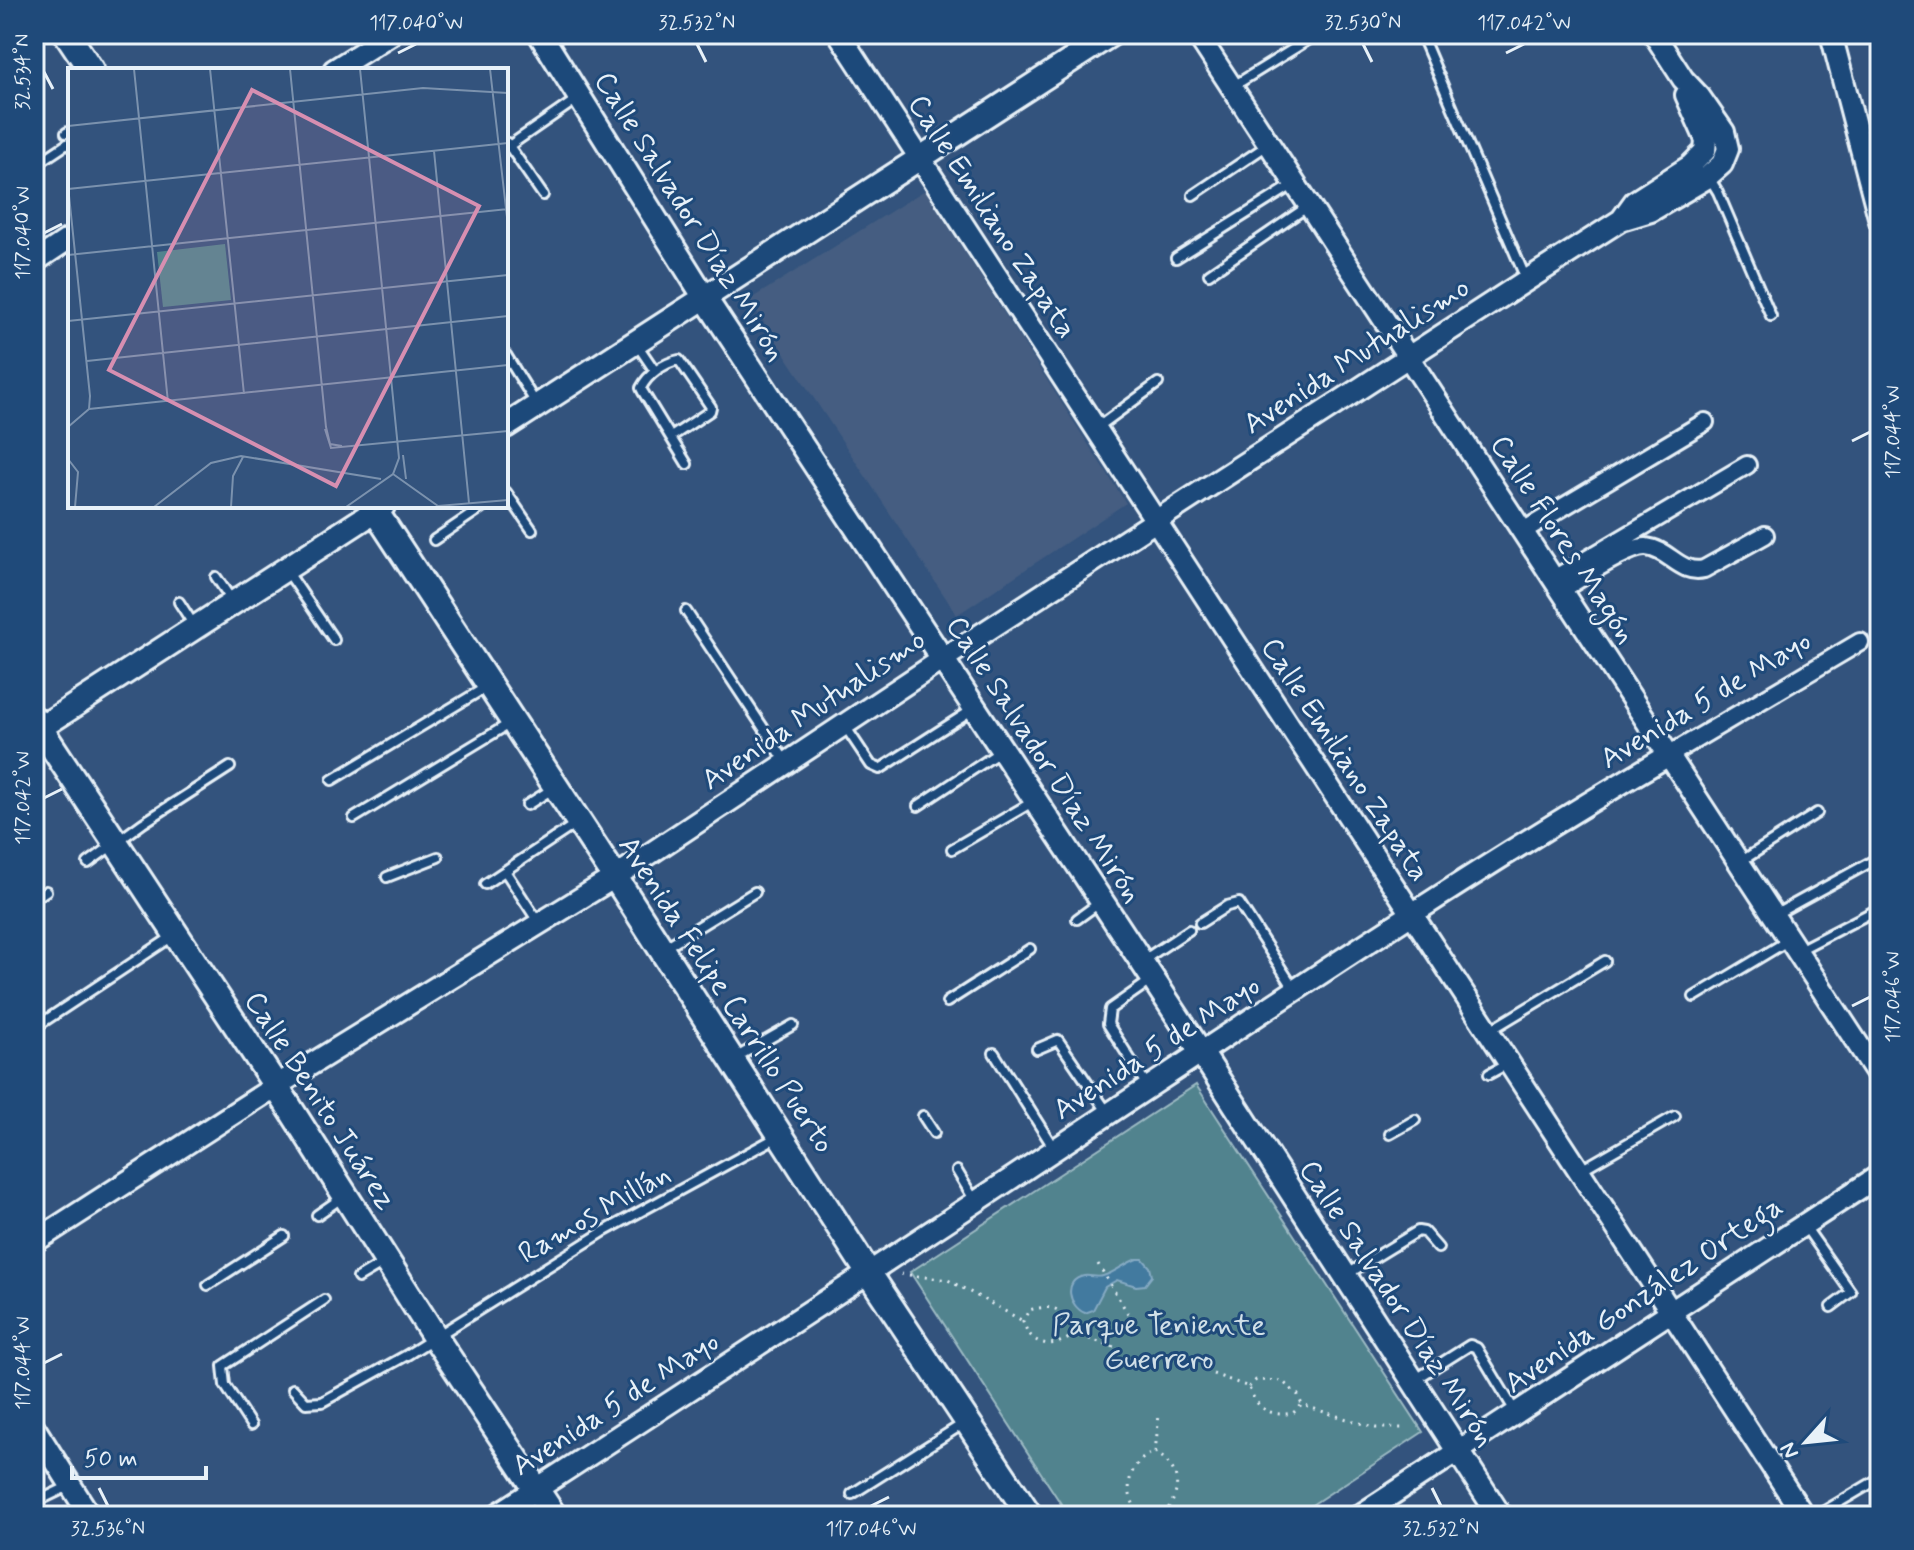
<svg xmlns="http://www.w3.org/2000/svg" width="1914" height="1550" font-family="Mynerve,sans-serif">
  <rect width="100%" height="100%" fill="#33537d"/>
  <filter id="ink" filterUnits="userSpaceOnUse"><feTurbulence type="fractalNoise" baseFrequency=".0125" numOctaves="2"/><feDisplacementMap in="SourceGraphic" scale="16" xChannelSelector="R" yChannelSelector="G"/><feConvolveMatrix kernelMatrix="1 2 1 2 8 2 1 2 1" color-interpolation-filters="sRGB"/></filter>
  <g filter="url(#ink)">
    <path fill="#445d81" d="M 925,190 L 1126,503 L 957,615 L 749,300 Z"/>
    <path fill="#51838e" stroke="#9cbac3" stroke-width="2" d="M 1196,1085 L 1423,1432 L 1295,1516 L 1069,1516 L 910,1272 Z"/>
    <path fill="#437a9f" stroke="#85aac3" stroke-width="2" d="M 1137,1259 L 1143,1259 L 1150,1267 L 1152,1276 L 1145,1285 L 1136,1286 L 1117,1280 L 1105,1287 L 1093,1310 L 1085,1313 C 1069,1307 1062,1280 1084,1276 C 1090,1275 1097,1278 1103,1276 C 1115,1273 1125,1263 1137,1259 Z"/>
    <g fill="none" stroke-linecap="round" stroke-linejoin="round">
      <g stroke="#e8f1f8" stroke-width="14">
        <path id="service" d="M 1421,34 L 1526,279
          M 1232,87 L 1316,35
          M 66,133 L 70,131
          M 507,143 L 543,195
          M 509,146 L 577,99
          M 34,166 L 70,142
          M 1710,179 L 1718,192 L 1771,316
          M 1193,195 L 1269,144
          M 1176,258 L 1294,184
          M 1209,274 L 1307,207
          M 636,343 L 655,371
          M 506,355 L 537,405
          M 1098,427 L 1158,383
          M 671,437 L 710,411 L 711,407 L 679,360 C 664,363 648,374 641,388 L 643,392 L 687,464
          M 506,492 L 532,530
          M 434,540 L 484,506
          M 287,571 L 334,640
          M 216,577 L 233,602
          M 179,602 L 195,627
          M 686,611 L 786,762
          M 845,726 L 871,765 L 880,769 L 975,708
          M 332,780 L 488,686
          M 527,805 L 554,788
          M 918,806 L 1001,751
          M 354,818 L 512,722
          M 952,849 L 1034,801
          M 1740,862 L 1817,813
          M 88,863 L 143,823 L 230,767
          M 505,871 L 539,923
          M 387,877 L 438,857
          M 485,884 L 577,823
          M 34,899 L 46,891
          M 1776,914 L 1880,857
          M 1077,919 L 1099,903
          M 1200,923 L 1227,906 L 1239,903 L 1295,990
          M 664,948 L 755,892
          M 1799,950 L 1880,908
          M 1142,961 L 1189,930
          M 1694,997 L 1789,940
          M 947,1002 L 1030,949
          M 34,1028 L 173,936
          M 1489,1031 L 1605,961
          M 1037,1049 L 1058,1040 L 1108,1113
          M 994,1053 L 1055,1150
          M 735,1058 L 793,1025
          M 1489,1074 L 1509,1063
          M 1148,1087 L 1108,1024 L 1110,1009 L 1150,981
          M 923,1116 L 934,1133
          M 1390,1134 L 1415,1120
          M 957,1171 L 975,1201
          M 1579,1171 L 1675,1116
          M 317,1215 L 343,1197
          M 1804,1225 L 1851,1292 L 1831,1307
          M 1346,1275 L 1418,1231 L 1424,1232 L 1438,1248
          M 358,1278 L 385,1262
          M 208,1285 L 284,1236
          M 1413,1381 L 1470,1345 L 1477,1348 L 1516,1413
          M 293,1389 L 306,1403 L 322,1402 L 407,1355 L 603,1232 L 779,1136
          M 251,1425 L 225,1385 L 223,1366 L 324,1300
          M 852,1494 L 966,1422
          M 34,1503 L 69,1486
          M 1816,1516 L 1880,1478"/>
      </g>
      <g stroke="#e8f1f8" stroke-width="22">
        <path id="minor" d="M 1523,531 L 1705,422
          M 1554,579 L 1747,465
          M 1561,590 C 1578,580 1628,546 1646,547 C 1669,549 1680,575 1704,569 L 1765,535
          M 1669,755 L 1860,642"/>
      </g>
      <g stroke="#e8f1f8" stroke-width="26">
        <path id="tertiary" d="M 839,34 L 1804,1516
          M 1197,34 L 1880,1078
          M 1831,34 L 1880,221
          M 334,70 L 391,34
          M 1621,220 L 1634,202 L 1690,166 L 1705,151 L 1706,140 L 1686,95
          M 34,262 L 70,238
          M 34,1242 L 276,1086 L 615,877 L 943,659 L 1527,280 L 1621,220 L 1651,211 L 1705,179 L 1722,164 L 1728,149 L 1724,132 L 1699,96 L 1683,79 L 1654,34
          M 34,1427 L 90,1516
          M 495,1516 C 674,1400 853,1284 1030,1166 C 1242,1026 1451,883 1669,755
          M 1359,1516 L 1880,1175"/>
      </g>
      <g stroke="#e8f1f8" stroke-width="28">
        <path id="secondary" d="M 540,34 L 705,298 L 1201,1052 L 1500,1516
          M 506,426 L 1112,34
          M 40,728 L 383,506"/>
      </g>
      <g stroke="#e8f1f8" stroke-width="30">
        <path id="primary" d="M 67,34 L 91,70
          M 372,506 L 615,877 L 868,1272 L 1030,1516
          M 34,719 L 276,1086 L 435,1337 L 554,1516"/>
      </g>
      <path stroke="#e8f1f8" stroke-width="3" stroke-dasharray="2 6" stroke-linecap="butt" d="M 1098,1264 L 1133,1322
        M 901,1274 L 948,1280 L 1023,1321
        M 1075,1334 C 1055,1349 1031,1348 1023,1321 L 1029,1310 C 1055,1303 1065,1310 1075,1334 L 1114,1347
        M 1213,1374 L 1249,1387 C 1256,1409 1271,1417 1293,1413 L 1302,1405 L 1376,1428 L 1408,1428
        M 1249,1387 L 1256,1380 L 1282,1381 L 1298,1395 L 1302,1405
        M 1155,1452 C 1182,1469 1183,1493 1162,1516
        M 1155,1452 L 1159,1415
        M 1143,1516 C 1120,1496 1127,1461 1155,1452"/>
      <use href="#service" stroke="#1f4a7a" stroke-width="8"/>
      <use href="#minor" stroke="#1f4a7a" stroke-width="16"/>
      <use href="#tertiary" stroke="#1f4a7a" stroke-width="20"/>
      <use href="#secondary" stroke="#1f4a7a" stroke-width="22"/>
      <use href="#primary" stroke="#1f4a7a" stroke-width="24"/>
    </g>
  </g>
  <path fill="none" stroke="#e8f1f8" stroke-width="3" d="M 697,44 L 706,62M 1363,44 L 1372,62M 398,53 L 416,44M 1506,53 L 1524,44M 44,72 L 53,89M 44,233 L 62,224M 1852,441 L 1870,432M 44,798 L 62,789M 1852,1006 L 1870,997M 44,1363 L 62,1354M 99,1488 L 108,1506M 1432,1488 L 1441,1506M 871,1506 L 889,1497"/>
  <g text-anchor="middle" stroke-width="6" stroke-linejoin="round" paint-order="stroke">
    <g font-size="30" fill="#e8f1f8" stroke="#1f4a7a">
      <text transform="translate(691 216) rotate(58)" y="10">Calle Salvador Díaz Mirón</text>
      <text transform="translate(993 216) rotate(57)" y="10">Calle Emiliano Zapata</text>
      <text transform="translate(1356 355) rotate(-33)" y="10">Avenida Mutualismo</text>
      <text transform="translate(1564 539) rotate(57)" y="10">Calle Flores Magón</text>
      <text transform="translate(1705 699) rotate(-31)" y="10">Avenida 5 de Mayo</text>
      <text transform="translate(813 709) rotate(-34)" y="10">Avenida Mutualismo</text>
      <text transform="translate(1045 759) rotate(57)" y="10">Calle Salvador Díaz Mirón</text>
      <text transform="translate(1346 759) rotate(57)" y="10">Calle Emiliano Zapata</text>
      <text transform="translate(727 994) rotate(57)" y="10">Avenida Felipe Carrillo Puerto</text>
      <text transform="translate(1156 1047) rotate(-33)" y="10">Avenida 5 de Mayo</text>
      <text transform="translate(321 1100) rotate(57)" y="10">Calle Benito Juárez</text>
      <text transform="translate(594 1213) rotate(-30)" y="10">Ramos Millán</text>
      <text transform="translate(1643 1294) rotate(-34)" y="10">Avenida González Ortega</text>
      <text transform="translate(1398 1303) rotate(57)" y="10">Calle Salvador Díaz Mirón</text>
      <text transform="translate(615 1403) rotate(-33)" y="10">Avenida 5 de Mayo</text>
    </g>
    <g font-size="30" fill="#d1e0e8" stroke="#1f4a7a">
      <text x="1159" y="1334">Parque Teniente<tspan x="1159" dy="34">Guerrero</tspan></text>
    </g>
  </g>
  <g transform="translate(68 68)">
    <rect width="440" height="440" fill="#33537d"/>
    <path d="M 157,176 L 163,232 L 95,239 L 89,184 Z" fill="#51838e"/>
    <path fill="none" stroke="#7b92ae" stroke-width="2" d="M 66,1 L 100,334M 142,1 L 176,326M 222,1 L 258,359 L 262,376 L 274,378M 292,1 L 301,89M 422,1 L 440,158M 0,58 L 355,20 L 440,25M 366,83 L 401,435M 0,121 L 440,75M 0,187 L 440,141M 0,253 L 440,207M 19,293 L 440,248M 21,341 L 440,297M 0,359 L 21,341 L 22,328 L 0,118M 257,361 L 263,380 L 440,363M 335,387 L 338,411M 0,391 L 10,404 L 7,439M 325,406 L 370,438 L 440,432M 86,439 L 143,395 L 173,388 L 313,411M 163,439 L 165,408 L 175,389M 278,439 L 325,406 L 331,390 L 301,89"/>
    <path fill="#d78fb1" fill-opacity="0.15" stroke="#d78fb1" stroke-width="4" d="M 184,22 L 411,138 L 268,418 L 41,302 Z"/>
    <rect width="440" height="440" fill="none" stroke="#e8f1f8" stroke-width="4"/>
  </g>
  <rect width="1914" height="1550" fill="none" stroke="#1f4a7a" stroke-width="88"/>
  <g transform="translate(1806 1442) rotate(243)" stroke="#1f4a7a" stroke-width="6" paint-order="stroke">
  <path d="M0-6L14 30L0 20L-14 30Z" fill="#e8f1f8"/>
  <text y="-12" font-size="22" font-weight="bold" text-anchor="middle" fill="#e8f1f8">N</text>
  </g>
  <path d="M72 1466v12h134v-12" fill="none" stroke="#e8f1f8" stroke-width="4"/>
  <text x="84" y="1466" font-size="24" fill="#e8f1f8" stroke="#1f4a7a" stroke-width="6" paint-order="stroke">50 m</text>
  <rect x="44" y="44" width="1826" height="1462" fill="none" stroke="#e8f1f8" stroke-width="3"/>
  <g font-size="20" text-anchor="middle" fill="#e8f1f8">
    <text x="416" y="29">117.040°W</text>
    <text x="697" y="29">32.532°N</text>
    <text x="1363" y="29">32.530°N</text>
    <text x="1524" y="29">117.042°W</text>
    <text transform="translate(22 72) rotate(-90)" y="7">32.534°N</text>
    <text transform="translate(22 233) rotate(-90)" y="7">117.040°W</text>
    <text transform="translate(1892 432) rotate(-90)" y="7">117.044°W</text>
    <text transform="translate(22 798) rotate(-90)" y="7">117.042°W</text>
    <text transform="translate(1892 997) rotate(-90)" y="7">117.046°W</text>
    <text transform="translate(22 1363) rotate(-90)" y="7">117.044°W</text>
    <text x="108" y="1535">32.536°N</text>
    <text x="871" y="1535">117.046°W</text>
    <text x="1441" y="1535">32.532°N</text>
  </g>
</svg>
